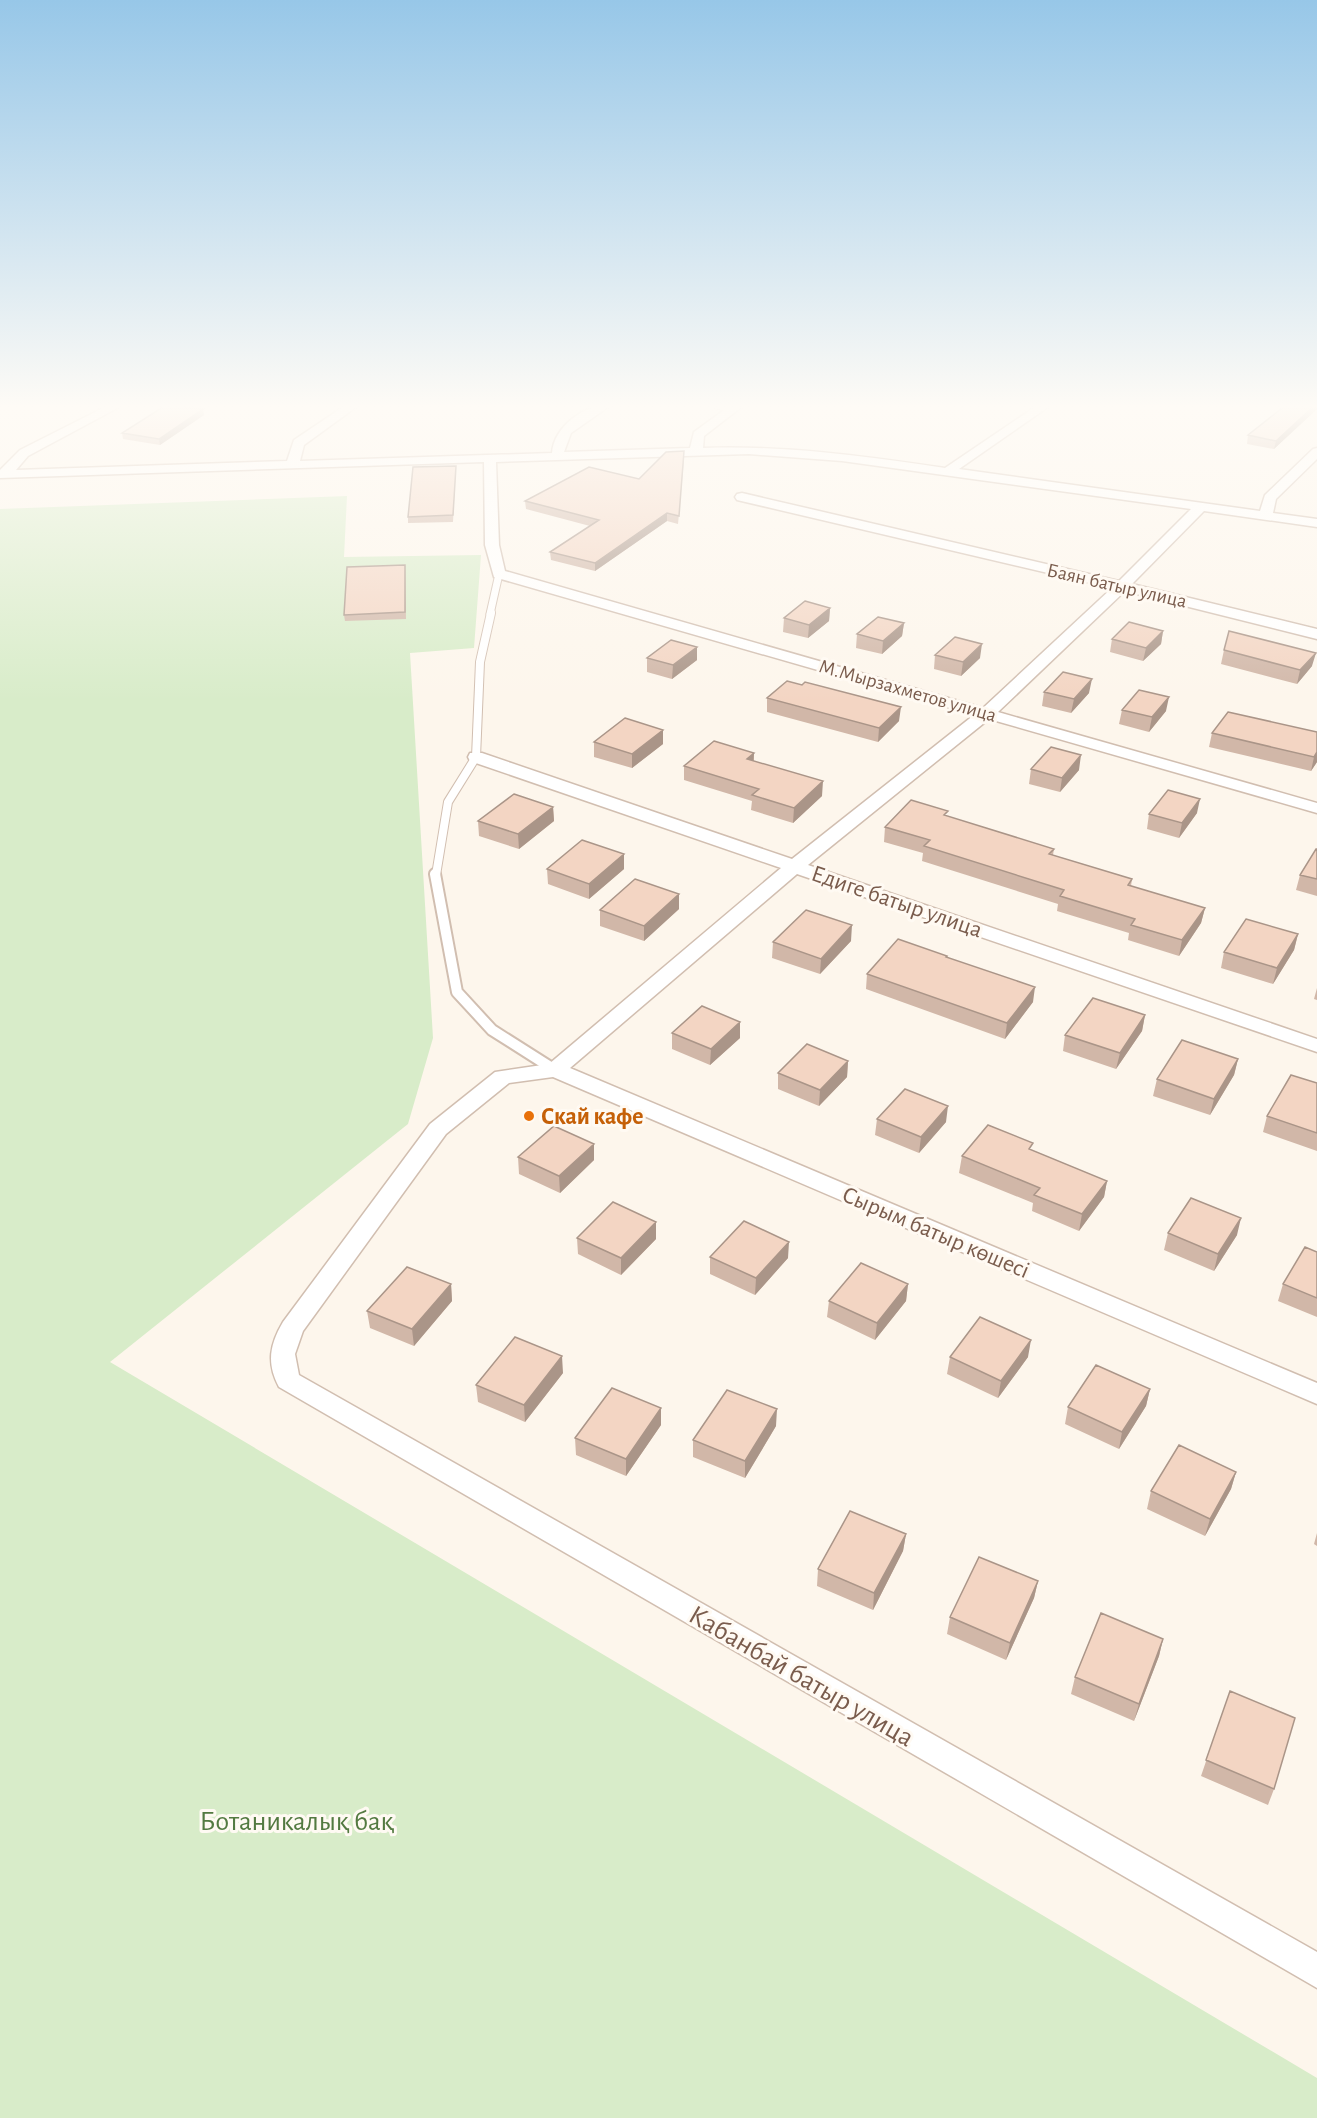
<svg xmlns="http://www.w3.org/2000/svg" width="1317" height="2118" font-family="'Alegreya Sans',sans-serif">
  <rect width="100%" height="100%" fill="#fdf6ec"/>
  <path fill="#d8ecc9" d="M 347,496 L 344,557 L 481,555 L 474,648 L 410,653 L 433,1038 L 408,1124 L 110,1362 L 1317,2078 L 1317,2118 L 0,2118 L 0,509 Z"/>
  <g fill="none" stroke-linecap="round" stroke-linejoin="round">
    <g stroke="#d1beb0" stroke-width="9">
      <path id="service-far2" d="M 716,405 L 734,408
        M 490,614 L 499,574"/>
    </g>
    <g stroke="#d1beb0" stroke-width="10">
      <path id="service-far1" d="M 436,875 L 448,802 L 476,757 L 480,662 L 491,613"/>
    </g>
    <g stroke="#d1beb0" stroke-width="14">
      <path id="service" d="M 435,874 L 457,992 L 492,1030 L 555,1070"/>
    </g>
    <g stroke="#d1beb0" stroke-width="3">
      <path id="minor" d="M 109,405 L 123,405 L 28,456 L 16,470 L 287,461 L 294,440 L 346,405 L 359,405 L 304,445 L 300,461 L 552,453 C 554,426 586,403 611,405 L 571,433 L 564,452 L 690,448 L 694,432 L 731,405 L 744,405 L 704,436 L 703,448 C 784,445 864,456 945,468 L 1038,405 L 1051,405 L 959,469 L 1260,511 L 1265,495 L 1313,449 L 1317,448 L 1317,459 L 1276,499 L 1273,513 L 1317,519 L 1317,527 L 1204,511 L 1132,584 L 1317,629 L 1317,639 L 1125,591 L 998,712 L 1317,803 L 1317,813 L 989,719 L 808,865 L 1317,1039 L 1317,1052 L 797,874 L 570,1068 L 1317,1383 L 1317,1404 L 553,1077 L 509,1083 L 446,1134 L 303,1331 L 295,1354 L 299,1375 L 1317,1952 L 1317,1988 L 279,1387 C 266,1363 270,1344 283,1322 L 430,1124 L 495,1072 L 549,1064 L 781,868 L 470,761 L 468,757 L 470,753 L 482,753 L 792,859 L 974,715 L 494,577 L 485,545 L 484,462 L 0,478 L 0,470 L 20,450 ZM 749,454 L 842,461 L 1191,509 L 1119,581 L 742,493 L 737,494 L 735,497 L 737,500 L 1112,588 L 983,708 L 505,571 L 499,545 L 496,462 Z"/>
    </g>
    <use href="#service-far2" stroke="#fff" stroke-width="7"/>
    <use href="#service-far1" stroke="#fff" stroke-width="8"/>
    <use href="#service" stroke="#fff" stroke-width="10"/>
    <use href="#minor" fill="#fff" fill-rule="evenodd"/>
  </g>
  <path fill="#d1b7a8" d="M 1317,405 L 1317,409 L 1274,449 L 1247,444 L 1248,435 Z
    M 203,409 L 204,415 L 160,445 L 123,439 L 122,433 Z
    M 684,460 L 678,524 L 667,521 L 595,571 L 551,560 L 550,552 L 590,526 L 526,509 L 525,501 L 639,479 Z
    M 456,466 L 453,522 L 408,523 L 408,517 Z
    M 405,565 L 406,619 L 345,621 L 344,615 Z
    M 830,608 L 829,621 L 808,638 L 783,632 L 784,618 Z
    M 904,623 L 902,636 L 882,654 L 856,648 L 857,634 Z
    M 1163,631 L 1161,644 L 1143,661 L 1110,652 L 1112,639 Z
    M 1224,650 L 1312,666 L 1297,684 L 1221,664 Z
    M 935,655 L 980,658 L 961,676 L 934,669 Z
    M 647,658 L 697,660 L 672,679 L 647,672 Z
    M 1044,692 L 1089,693 L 1071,713 L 1042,706 Z
    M 767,698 L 899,721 L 878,742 L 767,712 Z
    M 1122,710 L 1166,711 L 1149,732 L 1119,724 Z
    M 663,730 L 663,744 L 632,768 L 594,757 L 594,742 Z
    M 1317,732 L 1317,762 L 1311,771 L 1209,747 L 1212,733 Z
    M 754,753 L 754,761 L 822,796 L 793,823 L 751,810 L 752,801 L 684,780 L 684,766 Z
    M 1031,769 L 1079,770 L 1060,792 L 1029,784 Z
    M 553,807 L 554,821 L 519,849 L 479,836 L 478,821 Z
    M 1197,813 L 1179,838 L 1147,829 L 1149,814 Z
    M 948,817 L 1054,849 L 1053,855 L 1132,879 L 1131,886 L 1205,908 L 1201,923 L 1179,956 L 1128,940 L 1129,933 L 1057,911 L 1058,904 L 922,861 L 923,853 L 884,842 L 885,827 Z
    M 1317,849 L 1317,896 L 1296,890 L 1300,875 Z
    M 624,854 L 624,869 L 589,899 L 548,884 L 547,869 Z
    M 679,909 L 644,941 L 600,926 L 600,910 Z
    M 1298,934 L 1294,950 L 1273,984 L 1221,968 L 1224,952 Z
    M 851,941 L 820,974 L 772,958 L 773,942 Z
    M 867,974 L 1033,1002 L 1005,1039 L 866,989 Z
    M 1317,988 L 1317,1000 L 1314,999 Z
    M 1145,1015 L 1142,1031 L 1116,1069 L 1063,1051 L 1065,1035 Z
    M 672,1033 L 740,1038 L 710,1065 L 672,1049 Z
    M 1238,1059 L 1234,1075 L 1210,1115 L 1153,1096 L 1157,1079 Z
    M 848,1061 L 847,1077 L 819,1106 L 778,1089 L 778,1073 Z
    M 1317,1083 L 1317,1151 L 1263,1132 L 1267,1116 Z
    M 877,1119 L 946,1122 L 919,1153 L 875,1135 Z
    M 1032,1150 L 1107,1181 L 1104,1197 L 1079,1231 L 1032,1211 L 1033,1203 L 959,1173 L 962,1156 Z
    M 518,1157 L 594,1160 L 560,1193 L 519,1174 Z
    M 656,1222 L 656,1239 L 621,1275 L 578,1254 L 577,1238 Z
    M 1168,1233 L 1237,1235 L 1214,1271 L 1164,1250 Z
    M 1317,1252 L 1317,1317 L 1278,1301 L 1283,1284 Z
    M 710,1257 L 788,1258 L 755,1295 L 710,1274 Z
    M 451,1284 L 452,1301 L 414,1346 L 370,1328 L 367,1311 Z
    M 908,1284 L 906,1301 L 875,1340 L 827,1317 L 829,1301 Z
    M 950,1357 L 1028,1357 L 998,1398 L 947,1374 Z
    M 563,1373 L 525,1422 L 478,1402 L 476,1385 Z
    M 1150,1389 L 1146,1406 L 1119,1449 L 1065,1424 L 1068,1407 Z
    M 661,1425 L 626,1476 L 576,1455 L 575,1438 Z
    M 776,1426 L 745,1478 L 693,1457 L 693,1440 Z
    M 1236,1472 L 1231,1489 L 1205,1536 L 1147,1509 L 1151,1491 Z
    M 1317,1533 L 1317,1546 L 1314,1544 Z
    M 906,1534 L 903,1551 L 873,1610 L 817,1586 L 818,1569 Z
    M 1038,1581 L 1034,1598 L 1006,1660 L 947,1634 L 950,1617 Z
    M 1163,1639 L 1159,1656 L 1134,1721 L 1071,1694 L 1075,1677 Z
    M 1230,1691 L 1274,1789 L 1268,1805 L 1201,1776 Z"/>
  <path fill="#aa9588" d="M 1315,405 L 1317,405 L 1317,409 L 1274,449 L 1276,441 Z
    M 203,409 L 204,415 L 160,445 L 159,439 Z
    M 667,513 L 667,521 L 595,571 L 595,563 Z
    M 830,608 L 829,621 L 808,638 L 809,625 Z
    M 904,623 L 902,636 L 882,654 L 883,641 Z
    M 1163,631 L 1161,644 L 1143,661 L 1146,648 Z
    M 982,644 L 980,658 L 961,676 L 963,662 Z
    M 697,647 L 697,660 L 672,679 L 673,665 Z
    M 1316,653 L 1312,666 L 1297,684 L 1300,670 Z
    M 1092,679 L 1089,693 L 1071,713 L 1074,699 Z
    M 1169,697 L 1166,711 L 1149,732 L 1152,717 Z
    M 901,707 L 899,721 L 878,742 L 879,728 Z
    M 663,730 L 663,744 L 632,768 L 632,754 Z
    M 1317,752 L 1317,762 L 1311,771 L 1314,757 Z
    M 754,753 L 753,767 L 747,759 Z
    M 1081,755 L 1079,770 L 1060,792 L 1062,778 Z
    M 823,781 L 822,796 L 793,823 L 794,808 Z
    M 1200,799 L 1197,813 L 1179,838 L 1182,823 Z
    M 553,807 L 554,821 L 519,849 L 518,834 Z
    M 624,854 L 624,869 L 589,899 L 589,884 Z
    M 679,894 L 679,909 L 644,941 L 644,926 Z
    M 1205,908 L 1201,923 L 1179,956 L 1182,940 Z
    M 852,925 L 851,941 L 820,974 L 821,959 Z
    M 1298,934 L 1294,950 L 1273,984 L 1277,968 Z
    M 1035,987 L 1033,1002 L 1005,1039 L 1007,1023 Z
    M 1145,1015 L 1142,1031 L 1116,1069 L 1120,1053 Z
    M 740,1022 L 740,1038 L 710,1065 L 711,1049 Z
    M 1238,1059 L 1234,1075 L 1210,1115 L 1214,1099 Z
    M 848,1061 L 847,1077 L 819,1106 L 820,1090 Z
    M 948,1106 L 946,1122 L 919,1153 L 921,1137 Z
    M 594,1144 L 594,1160 L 560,1193 L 559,1176 Z
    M 1107,1181 L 1104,1197 L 1079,1231 L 1082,1214 Z
    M 1241,1218 L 1237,1235 L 1214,1271 L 1218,1254 Z
    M 656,1222 L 656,1239 L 621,1275 L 621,1258 Z
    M 789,1242 L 788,1258 L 755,1295 L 756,1278 Z
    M 451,1284 L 452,1301 L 414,1346 L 412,1329 Z
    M 908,1284 L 906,1301 L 875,1340 L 877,1323 Z
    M 1031,1340 L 1028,1357 L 998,1398 L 1001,1381 Z
    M 562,1356 L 563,1373 L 525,1422 L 524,1405 Z
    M 1150,1389 L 1146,1406 L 1119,1449 L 1122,1432 Z
    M 661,1408 L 661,1425 L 626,1476 L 626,1459 Z
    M 777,1409 L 776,1426 L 745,1478 L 745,1461 Z
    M 1236,1472 L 1231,1489 L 1205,1536 L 1210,1519 Z
    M 906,1534 L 903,1551 L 873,1610 L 874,1593 Z
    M 1038,1581 L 1034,1598 L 1006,1660 L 1010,1643 Z
    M 1163,1639 L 1159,1656 L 1134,1721 L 1139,1704 Z"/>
  <path fill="#f3d5c3" stroke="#aa9588" stroke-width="1.5" d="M 166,405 L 203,409 L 159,439 L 122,433 Z
    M 1286,405 L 1315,405 L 1276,441 L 1248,435 Z
    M 684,451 L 679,516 L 667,513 L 595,563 L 550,552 L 599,520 L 525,501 L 589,467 L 639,479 L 666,452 Z
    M 456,466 L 453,515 L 408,517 L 413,467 Z
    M 405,565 L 405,612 L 344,615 L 347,567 Z
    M 805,601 L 830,608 L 809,625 L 784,618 Z
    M 878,617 L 904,623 L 883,641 L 857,634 Z
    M 1129,622 L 1163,631 L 1146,648 L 1112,639 Z
    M 1229,631 L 1316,653 L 1300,670 L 1224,650 Z
    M 955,637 L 982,644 L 963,662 L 935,655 Z
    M 671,640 L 697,647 L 673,665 L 647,658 Z
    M 1063,672 L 1092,679 L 1074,699 L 1044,692 Z
    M 787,681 L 802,685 L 805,682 L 901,707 L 879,728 L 767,698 Z
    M 1139,690 L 1169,697 L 1152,717 L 1122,710 Z
    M 1228,712 L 1317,732 L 1317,752 L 1314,757 L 1212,733 Z
    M 625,718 L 663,730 L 632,754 L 594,742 Z
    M 714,741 L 754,753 L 747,759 L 823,781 L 794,808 L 752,795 L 759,789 L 684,766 Z
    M 1051,747 L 1081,755 L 1062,778 L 1031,769 Z
    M 1168,790 L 1200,799 L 1182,823 L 1149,814 Z
    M 514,794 L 553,807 L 518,834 L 478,821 Z
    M 911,800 L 948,811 L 944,815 L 1054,849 L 1049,854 L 1132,879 L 1128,885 L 1205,908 L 1182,940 L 1131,925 L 1135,919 L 1060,896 L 1064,890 L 924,846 L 930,840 L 885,827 Z
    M 582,840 L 624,854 L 589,884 L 547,869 Z
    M 1316,849 L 1317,849 L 1317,879 L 1300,875 Z
    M 635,879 L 679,894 L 644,926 L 600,910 Z
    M 806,910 L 852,925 L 821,959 L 773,942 Z
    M 1246,919 L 1298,934 L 1277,968 L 1224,952 Z
    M 898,939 L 947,956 L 946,957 L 1035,987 L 1007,1023 L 867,974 Z
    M 1093,998 L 1145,1015 L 1120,1053 L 1065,1035 Z
    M 702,1006 L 740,1022 L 711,1049 L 672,1033 Z
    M 1182,1040 L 1238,1059 L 1214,1099 L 1157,1079 Z
    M 807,1044 L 848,1061 L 820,1090 L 778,1073 Z
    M 1291,1075 L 1317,1083 L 1317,1133 L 1267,1116 Z
    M 905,1089 L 948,1106 L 921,1137 L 877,1119 Z
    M 988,1125 L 1033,1143 L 1029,1149 L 1107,1181 L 1082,1214 L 1034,1195 L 1040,1188 L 962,1156 Z
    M 554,1126 L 594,1144 L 559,1176 L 518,1157 Z
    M 1191,1198 L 1241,1218 L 1218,1254 L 1168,1233 Z
    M 613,1202 L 656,1222 L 621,1258 L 577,1238 Z
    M 744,1221 L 789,1242 L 756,1278 L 710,1257 Z
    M 1305,1247 L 1317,1252 L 1317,1298 L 1283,1284 Z
    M 861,1263 L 908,1284 L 877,1323 L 829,1301 Z
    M 407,1267 L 451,1284 L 412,1329 L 367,1311 Z
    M 980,1317 L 1031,1340 L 1001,1381 L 950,1357 Z
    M 515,1337 L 562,1356 L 524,1405 L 476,1385 Z
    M 1096,1365 L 1150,1389 L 1122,1432 L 1068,1407 Z
    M 612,1388 L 661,1408 L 626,1459 L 575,1438 Z
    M 727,1390 L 777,1409 L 745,1461 L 693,1440 Z
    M 1179,1445 L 1236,1472 L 1210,1519 L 1151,1491 Z
    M 850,1511 L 906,1534 L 874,1593 L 818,1569 Z
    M 979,1557 L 1038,1581 L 1010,1643 L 950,1617 Z
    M 1101,1613 L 1163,1639 L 1139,1704 L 1075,1677 Z
    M 1230,1691 L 1295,1718 L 1274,1789 L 1206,1760 Z"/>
  <linearGradient id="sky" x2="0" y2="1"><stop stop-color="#97c7e8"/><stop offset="0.58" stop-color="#fefbf6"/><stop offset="1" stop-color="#fefbf6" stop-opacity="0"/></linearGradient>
  <rect width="1317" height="701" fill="url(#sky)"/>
  <circle fill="#e8710a" stroke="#fffaf3" stroke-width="2" cx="529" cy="1116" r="6"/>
  <g text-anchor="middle" stroke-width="6" stroke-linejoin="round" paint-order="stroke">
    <g font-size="20" fill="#7a5c4d" stroke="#fffaf3">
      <text transform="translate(1117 585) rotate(13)" y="7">Баян батыр улица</text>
      <text transform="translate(908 690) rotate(16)" y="7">М.Мырзахметов улица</text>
    </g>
    <g font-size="24" fill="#7a5c4d" stroke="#fffaf3">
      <text transform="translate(897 901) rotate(19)" y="8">Едиге батыр улица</text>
      <text transform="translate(936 1232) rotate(23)" y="8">Сырым батыр көшесі</text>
    </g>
    <g font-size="24" font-weight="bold" fill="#c56008" stroke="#fffaf3" text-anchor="start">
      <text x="541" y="1124">Скай кафе</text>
    </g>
    <g font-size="28" fill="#7a5c4d" stroke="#fffaf3">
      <text transform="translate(802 1675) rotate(30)" y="10">Кабанбай батыр улица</text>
    </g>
    <g font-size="28" fill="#537a41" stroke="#fffaf3">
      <text x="297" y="1830">Ботаникалық бақ</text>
    </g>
  </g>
</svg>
